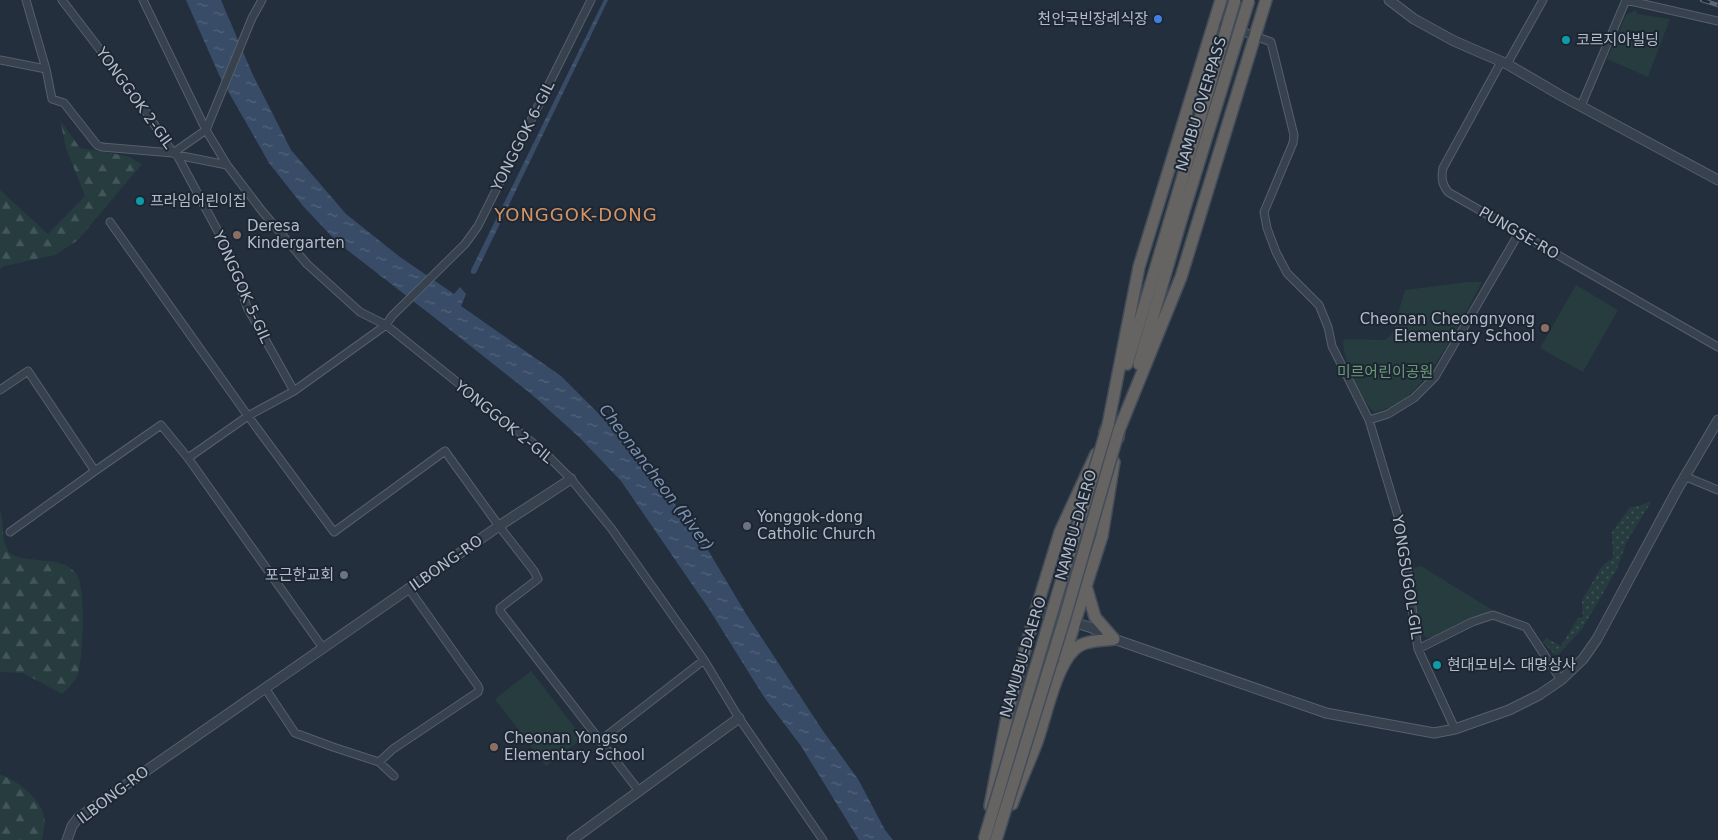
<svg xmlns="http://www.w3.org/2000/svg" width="1718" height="840" font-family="'DejaVu Sans','Noto Sans KR',sans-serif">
  <defs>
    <pattern id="grass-dots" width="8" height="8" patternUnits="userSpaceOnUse" patternTransform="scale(1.25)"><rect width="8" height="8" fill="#263c3f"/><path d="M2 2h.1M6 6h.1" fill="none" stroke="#435659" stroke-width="1.8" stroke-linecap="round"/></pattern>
    <pattern id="forest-firs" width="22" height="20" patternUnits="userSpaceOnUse" patternTransform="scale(1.25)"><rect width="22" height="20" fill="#263c3f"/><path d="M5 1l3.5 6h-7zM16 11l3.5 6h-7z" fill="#435659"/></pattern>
    <pattern id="water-ripples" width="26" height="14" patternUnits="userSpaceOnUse" patternTransform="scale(1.25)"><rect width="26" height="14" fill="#394c67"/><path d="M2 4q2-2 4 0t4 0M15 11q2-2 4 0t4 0" fill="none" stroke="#53647b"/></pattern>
  </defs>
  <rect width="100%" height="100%" fill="#242f3e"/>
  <path fill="url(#grass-dots)" d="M 1648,502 L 1651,502 L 1627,541 L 1616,571 L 1582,629 L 1558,655 L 1555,655 L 1543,642 L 1546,638 L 1561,646 L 1578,618 L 1583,617 L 1582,600 L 1602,566 L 1613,558 L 1612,532 L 1630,507 L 1639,506 Z"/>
  <path fill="url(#forest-firs)" d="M 60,120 L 80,148 L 127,156 L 142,164 L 78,240 L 55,255 L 4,266 L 0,269 L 0,190 L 48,234 L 85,196 L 66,148 Z
    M 0,510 C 5,525 0,541 10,553 C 21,563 54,557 69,567 C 71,569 76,572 77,575 C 86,590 83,656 78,673 C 76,681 68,689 62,694 L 23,673 L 0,672 Z
    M 0,774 C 17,781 40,797 44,816 C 46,823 43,833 42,840 L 0,840 Z"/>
  <path fill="#263c3f" d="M 1636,10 L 1637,14 L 1670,19 L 1648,77 L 1607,59 L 1626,15 Z
    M 1468,282 L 1482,282 C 1464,316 1434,377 1403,400 C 1395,406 1385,409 1375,412 C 1358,400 1344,361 1343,341 L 1346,339 L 1385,340 L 1392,334 L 1405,290 Z
    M 1576,285 L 1618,310 L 1583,372 L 1540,348 Z
    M 1421,566 L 1489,608 L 1493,612 C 1470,618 1450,633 1427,638 L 1421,634 L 1411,568 Z
    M 531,671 L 583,738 L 546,766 L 495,699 Z"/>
  <path fill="url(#water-ripples)" d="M 186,0 L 221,0 L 252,73 L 291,150 L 346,214 L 400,257 L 454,294 L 460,287 L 466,294 L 461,306 L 561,376 L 614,429 L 651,473 L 702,540 L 746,614 L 823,731 L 858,779 L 885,830 L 893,840 L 859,840 L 801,746 L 764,697 L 709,609 L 621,481 L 578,436 L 530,393 L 435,318 L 337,242 L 303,206 L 269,163 L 248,126 L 220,77 Z
    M 604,0 L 608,0 L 476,273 L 473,274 L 471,273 L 471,270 Z"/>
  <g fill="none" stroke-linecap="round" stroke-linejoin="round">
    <g stroke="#565f6c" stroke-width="9">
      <path id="minor" d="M 26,0 L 46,69 L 52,99 L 64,103 L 97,145 L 102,147 L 173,153 L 206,130 L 252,18 L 262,0
        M 62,0 L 137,98 L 173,153 L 177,155 L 227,165
        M 143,0 L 206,130 L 227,165 L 262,211 L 307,264 L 360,312 L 386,325 L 544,452 L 571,479 L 611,528 L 704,660 L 739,718 L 823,840
        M 1214,21 L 1271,42 L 1294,135 L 1293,143 L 1264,212 L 1267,228 L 1276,252 L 1287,273 L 1319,305 L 1328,327 L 1332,346 L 1369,420 L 1400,523 L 1418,649 L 1455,729
        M 0,60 L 46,69
        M 1501,62 L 1443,168 C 1441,178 1442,184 1448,192 L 1718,347
        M 1507,64 L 1543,0
        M 1581,106 L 1626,0 L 1718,21
        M 177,155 L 228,250 L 247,307 L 294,391
        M 110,222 L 248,416 L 334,532 L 445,451 L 499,526 L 534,571 L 538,579 L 500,608 L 500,611 L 639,791
        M 0,390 L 28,371 L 95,471
        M 1369,420 L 1388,414 L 1414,398 L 1435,377 L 1519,233
        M 188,458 L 248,416 L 294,391 L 386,325 L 392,316 L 465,244 L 478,226 L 591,0
        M 1684,476 L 1718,490
        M 10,532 L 95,471 L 161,425 L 188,458 L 323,648
        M 1418,649 L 1472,622 L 1493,615 L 1526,627 L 1561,680
        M 265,688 L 295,733 L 333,747 L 379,762 L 394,776
        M 601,740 L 704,660
        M 379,762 L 393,749 L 478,692 L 479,689 L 478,686 L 409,589"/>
    </g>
    <g stroke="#565f6c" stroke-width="11">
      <path id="tertiary" d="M 1389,0 L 1414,19 L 1454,41 L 1507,64 L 1560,95 L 1718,180
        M 1036,610 L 1092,628 L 1114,639 L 1326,713 L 1434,733 L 1455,729 L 1509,710 L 1539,695 L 1561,680 L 1583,659 L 1597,639 L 1677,490 L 1718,420
        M 67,840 L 72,826 L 78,818 L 499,526 L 571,479
        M 572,840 L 739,718"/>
    </g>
    <g stroke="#434c59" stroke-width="14">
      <path id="trunk" d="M 1127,364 L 1172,213
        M 1139,364 L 1182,217
        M 1105,432 L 1108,425 L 1139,267 L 1221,0
        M 1118,438 L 1119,430 L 1181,277 L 1266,0
        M 1114,462 L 1102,536 L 1086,586 L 1095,617 L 1114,639
        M 1064,658 L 1086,586
        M 1012,804 C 1020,782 1030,761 1038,739 C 1046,715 1056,667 1074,650 C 1083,640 1102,641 1114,639
        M 990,806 L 1008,712 L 1036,610 L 1060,532 L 1096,454"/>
    </g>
    <use href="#minor" stroke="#38414e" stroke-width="7"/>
    <use href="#tertiary" stroke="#38414e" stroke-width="9"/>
    <use href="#trunk" stroke="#656462" stroke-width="11"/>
    <g stroke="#5a6575" stroke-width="4.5">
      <path id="rail" d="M 1702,0 L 1718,5"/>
    </g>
    <use href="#rail" stroke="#1d2633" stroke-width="2.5" stroke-dasharray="8" stroke-linecap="butt"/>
    <g stroke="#434c59" stroke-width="14" stroke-linecap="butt">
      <path id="trunk-bridge" d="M 1172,213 L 1235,0
        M 1182,217 L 1249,0
        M 984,840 L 1108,425
        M 996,840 L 1065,617 L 1119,430"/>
    </g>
    <use href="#trunk-bridge" stroke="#656462" stroke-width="11"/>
  </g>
  <circle fill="#3f7fe0" stroke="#1d2633" stroke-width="2" cx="1158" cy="19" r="5"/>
  <g fill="#0f9aa8" stroke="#1d2633" stroke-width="2">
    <circle cx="1566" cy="40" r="5"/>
    <circle cx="140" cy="201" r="5"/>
    <circle cx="1437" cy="665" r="5"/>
  </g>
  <g fill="#8d6e63" stroke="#1d2633" stroke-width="2">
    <circle cx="237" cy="235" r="5"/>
    <circle cx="1545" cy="328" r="5"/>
    <circle cx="494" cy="747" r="5"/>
  </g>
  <g fill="#6b7280" stroke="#1d2633" stroke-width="2">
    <circle cx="747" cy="526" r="5"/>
    <circle cx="344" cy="575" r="5"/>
  </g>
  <g text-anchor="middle" stroke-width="4" stroke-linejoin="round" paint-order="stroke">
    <g font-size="15" fill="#b4bcc9" stroke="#1d2633" text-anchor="start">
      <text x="1148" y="24" text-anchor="end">천안국빈장례식장</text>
      <text x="1576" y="45">코르지아빌딩</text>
      <text x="150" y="206">프라임어린이집</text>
      <text x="247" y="231">Deresa<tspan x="247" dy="17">Kindergarten</tspan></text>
      <text x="1535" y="324" text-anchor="end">Cheonan Cheongnyong<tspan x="1535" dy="17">Elementary School</tspan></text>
      <text x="757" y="522">Yonggok-dong<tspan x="757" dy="17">Catholic Church</tspan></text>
      <text x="334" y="580" text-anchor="end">포근한교회</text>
      <text x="1447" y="670">현대모비스 대명상사</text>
      <text x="504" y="743">Cheonan Yongso<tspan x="504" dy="17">Elementary School</tspan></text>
    </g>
    <g font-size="15" fill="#b4bcc9" stroke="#1d2633">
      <text transform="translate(135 98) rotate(54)" y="5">YONGGOK 2-GIL</text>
      <text transform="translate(1201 104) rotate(-73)" y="5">NAMBU OVERPASS</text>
      <text transform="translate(523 136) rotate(-63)" y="5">YONGGOK 6-GIL</text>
      <text transform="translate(1519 233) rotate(30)" y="5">PUNGSE-RO</text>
      <text transform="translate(242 287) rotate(66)" y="5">YONGGOK 5-GIL</text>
      <text transform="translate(504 422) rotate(39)" y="5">YONGGOK 2-GIL</text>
      <text transform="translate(1076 525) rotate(-74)" y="5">NAMBU-DAERO</text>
      <text transform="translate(446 563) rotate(-35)" y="5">ILBONG-RO</text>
      <text transform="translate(1407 577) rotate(81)" y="5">YONGSUGOL-GIL</text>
      <text transform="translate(1023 657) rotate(-73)" y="5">NAMUBU-DAERO</text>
      <text transform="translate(113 795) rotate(-37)" y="5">ILBONG-RO</text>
    </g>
    <g font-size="15" fill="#6b9a76" stroke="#1d2633">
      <text x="1385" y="377">미르어린이공원</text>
    </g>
    <g font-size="16" font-style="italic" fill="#7c92b1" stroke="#1d2633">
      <text transform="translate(657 477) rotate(53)" y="6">Cheonancheon (River)</text>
    </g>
    <g font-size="18" letter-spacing="1" fill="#d59563" stroke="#1d2633">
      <text x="576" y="221">YONGGOK-DONG</text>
    </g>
  </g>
</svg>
